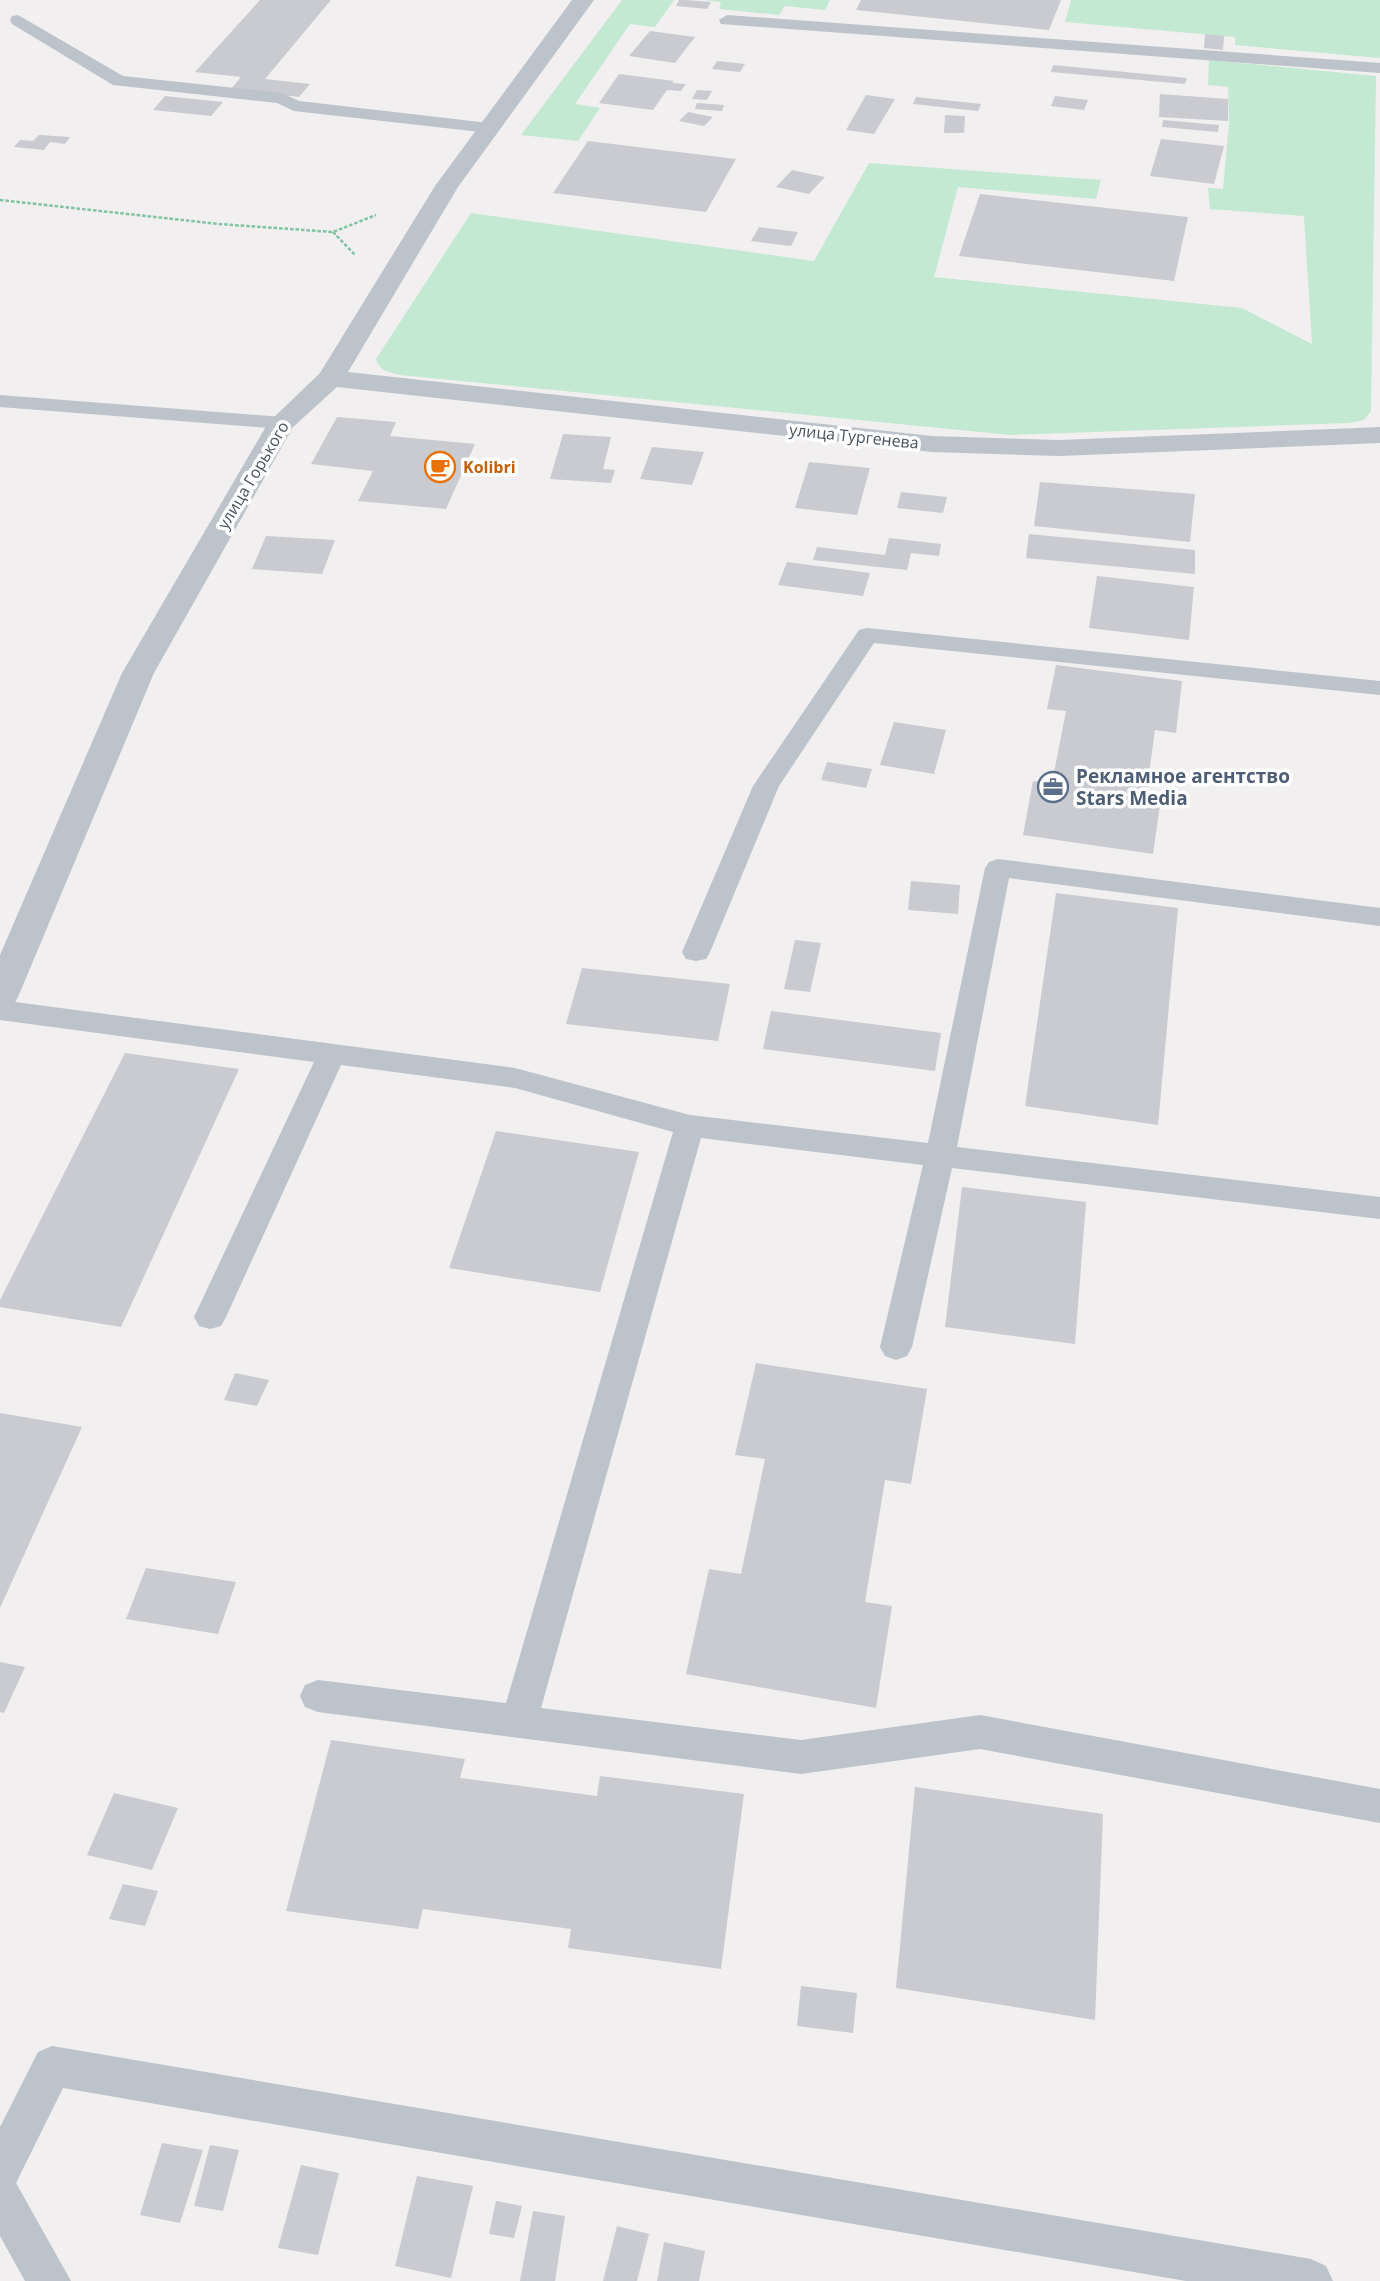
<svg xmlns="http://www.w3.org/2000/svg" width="1380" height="2281" font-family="'Open Sans',sans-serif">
  <rect width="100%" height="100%" fill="#f1efef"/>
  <path fill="#c3e9d2" d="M 622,0 L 674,0 L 655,27 L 630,24 L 575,104 L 600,108 L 578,141 L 521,135 Z
    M 705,0 L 830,0 L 825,10 L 785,6 L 779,15 L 719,9 L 721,2 Z
    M 1071,0 L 1380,0 L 1380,58 L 1235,45 L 1235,37 L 1065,22 Z
    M 1209,60 L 1376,76 L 1371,411 L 1364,420 L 1349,423 L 1011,435 L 400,375 C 389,372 379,371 376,359 L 471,213 L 814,261 L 869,163 L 1101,180 L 1096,199 L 958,187 L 934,277 L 1242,308 L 1312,344 L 1304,216 L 1210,209 L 1208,188 L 1223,189 L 1229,124 L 1228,87 L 1208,85 Z"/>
  <path fill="#c9cbd1" d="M 260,0 L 331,0 L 265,79 L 310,84 L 299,97 L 231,89 L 241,77 L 195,72 Z
    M 679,0 L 685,0 L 711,2 L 707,9 L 676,6 Z
    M 861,0 L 1061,0 L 1049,30 L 856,10 Z
    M 650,31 L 695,37 L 675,63 L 629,56 Z
    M 1205,34 L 1224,36 L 1223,50 L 1204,48 Z
    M 717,61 L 745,64 L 740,72 L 712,69 Z
    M 1053,65 L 1187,78 L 1185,84 L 1051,72 Z
    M 619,74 L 674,81 L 672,83 L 686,84 L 681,91 L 667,90 L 653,110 L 599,103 Z
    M 697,90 L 712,91 L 707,100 L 692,99 Z
    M 1160,94 L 1228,99 L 1228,121 L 1159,117 Z
    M 866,95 L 895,99 L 874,134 L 846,130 Z
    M 165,96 L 223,102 L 211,116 L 153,110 Z
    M 1055,96 L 1088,100 L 1084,110 L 1051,106 Z
    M 916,97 L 981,104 L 978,111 L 913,104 Z
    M 697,103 L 724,105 L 722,111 L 695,109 Z
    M 688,112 L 713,117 L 704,126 L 679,121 Z
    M 945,115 L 965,116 L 964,133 L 944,133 Z
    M 1163,120 L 1219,125 L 1218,132 L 1162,127 Z
    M 39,135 L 70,137 L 65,144 L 50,142 L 44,150 L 14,147 L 20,140 L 33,141 Z
    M 1161,139 L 1224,146 L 1214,184 L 1150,176 Z
    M 588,141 L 736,159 L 706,212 L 553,193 Z
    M 792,170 L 825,177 L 809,194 L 776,187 Z
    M 980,194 L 1188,217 L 1174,281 L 959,256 Z
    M 759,227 L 798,232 L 791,246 L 751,241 Z
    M 337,417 L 396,422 L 390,436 L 475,444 L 446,509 L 358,501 L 373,471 L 311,464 Z
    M 563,434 L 611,437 L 603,469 L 615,470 L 611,483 L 550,479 Z
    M 652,447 L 704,452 L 692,485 L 640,479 Z
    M 809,462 L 870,468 L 857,515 L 795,508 Z
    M 1040,482 L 1195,494 L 1190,542 L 1034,526 Z
    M 901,492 L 947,497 L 943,513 L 897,508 Z
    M 1029,534 L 1195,550 L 1195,574 L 1026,558 Z
    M 266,536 L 335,540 L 322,574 L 252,569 Z
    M 889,538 L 941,544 L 939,556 L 911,553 L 907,570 L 813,560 L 817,547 L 885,555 Z
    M 787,562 L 870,573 L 863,596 L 778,585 Z
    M 1097,576 L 1194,587 L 1189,640 L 1089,628 Z
    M 1056,665 L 1182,681 L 1176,733 L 1155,730 L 1146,796 L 1161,798 L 1153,854 L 1023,835 L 1033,781 L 1052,783 L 1066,711 L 1047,709 Z
    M 894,722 L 946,730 L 934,774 L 880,765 Z
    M 827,762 L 872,769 L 866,788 L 821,780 Z
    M 911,881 L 960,885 L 958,914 L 908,910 Z
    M 1056,893 L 1178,908 L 1158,1125 L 1025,1106 Z
    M 795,940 L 821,943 L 810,992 L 784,989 Z
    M 582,968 L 730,984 L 718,1041 L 566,1024 Z
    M 771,1011 L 941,1033 L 935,1071 L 763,1049 Z
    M 125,1053 L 239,1069 L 121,1327 L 0,1307 L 0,1300 Z
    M 496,1131 L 639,1152 L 600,1292 L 449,1268 Z
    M 962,1187 L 1086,1202 L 1075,1344 L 945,1327 Z
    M 756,1363 L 927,1389 L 911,1484 L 885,1480 L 865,1602 L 892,1606 L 876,1708 L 686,1674 L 709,1569 L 741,1574 L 765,1459 L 735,1455 Z
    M 235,1373 L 269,1380 L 257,1406 L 224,1400 Z
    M 0,1413 L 82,1427 L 0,1608 Z
    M 146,1568 L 236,1582 L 218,1634 L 126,1619 Z
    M 0,1662 L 25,1667 L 4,1713 L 0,1712 Z
    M 331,1740 L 465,1759 L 460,1778 L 597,1796 L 600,1776 L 744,1794 L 721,1969 L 568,1948 L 571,1929 L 423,1909 L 418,1929 L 286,1911 Z
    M 915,1787 L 1103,1814 L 1095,2020 L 896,1988 Z
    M 114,1793 L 178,1808 L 152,1870 L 87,1855 Z
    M 123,1884 L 158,1891 L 145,1926 L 109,1919 Z
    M 801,1986 L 857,1993 L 853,2033 L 797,2026 Z
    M 162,2143 L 203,2150 L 180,2223 L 140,2215 Z
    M 210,2145 L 239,2150 L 223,2211 L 194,2206 Z
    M 301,2165 L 339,2173 L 318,2255 L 278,2248 Z
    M 417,2176 L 473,2186 L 451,2278 L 395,2266 Z
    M 496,2201 L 522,2206 L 514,2238 L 489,2234 Z
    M 533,2211 L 565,2216 L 555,2281 L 520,2281 Z
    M 617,2226 L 649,2234 L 637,2281 L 603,2281 Z
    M 664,2242 L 705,2251 L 699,2281 L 657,2281 Z"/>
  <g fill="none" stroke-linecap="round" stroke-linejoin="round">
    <path stroke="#7fc3a2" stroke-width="2.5" stroke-dasharray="3.5 2" stroke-linecap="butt" d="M 0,200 L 219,224 L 333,232 L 376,215
      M 333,232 L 355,255"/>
    <path fill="#bcc3ca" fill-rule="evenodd" d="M 18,15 L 123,76 L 282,93 L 299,101 L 489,123 L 498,128 L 489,133 L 294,111 L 277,103 L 113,85 L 12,24 L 10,20 L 12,16 Z
      M 727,15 L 1380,63 L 1380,73 L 721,24 L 719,20 Z
      M 0,395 L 282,417 L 290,418 L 293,423 L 290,428 L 282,429 L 0,407 Z
      M 867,628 L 1380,681 L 1380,695 L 874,643 L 779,786 L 710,952 L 706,959 L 696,961 L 686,959 L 682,952 L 753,786 L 859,630 Z
      M 998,859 L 1380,908 L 1380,926 L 1009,878 L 957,1147 L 1380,1197 L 1380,1219 L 952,1168 L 912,1347 L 907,1356 L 896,1360 L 885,1356 L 880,1347 L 923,1165 L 701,1138 L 541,1708 L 801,1740 L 980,1715 L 1380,1789 L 1380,1823 L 980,1749 L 801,1774 L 318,1712 L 305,1707 L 300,1696 L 305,1685 L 318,1680 L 506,1703 L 673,1132 L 515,1088 L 341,1065 L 226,1317 L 221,1326 L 210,1329 L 199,1326 L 194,1317 L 314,1062 L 0,1020 L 0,1000 L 515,1068 L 690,1115 L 928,1143 L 985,868 L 989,862 Z
      M 52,2046 L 1311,2259 L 1326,2266 L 1333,2281 L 1186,2281 L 63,2088 L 16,2183 L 71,2281 L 25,2281 L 0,2236 L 0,2127 L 38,2052 Z"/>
    <path fill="#bcc3ca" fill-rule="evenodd" d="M 572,0 L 594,0 L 458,187 L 348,372 L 932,436 L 1060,440 L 1380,427 L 1380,443 L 1060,456 L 932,452 L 337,387 L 293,427 L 154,673 L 18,997 L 13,1006 L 0,1010 L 0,955 L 122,673 L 268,423 L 320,373 L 435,186 Z"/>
  </g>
  <defs>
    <g id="cafe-ring" transform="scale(1.575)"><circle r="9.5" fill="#fff" stroke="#e8710a" stroke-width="1.5"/><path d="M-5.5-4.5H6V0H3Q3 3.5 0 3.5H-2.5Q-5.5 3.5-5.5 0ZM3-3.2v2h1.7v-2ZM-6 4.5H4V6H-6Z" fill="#e8710a"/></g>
    <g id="office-ring" transform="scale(1.575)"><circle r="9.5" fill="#fff" stroke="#5c6f8a" stroke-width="1.5"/><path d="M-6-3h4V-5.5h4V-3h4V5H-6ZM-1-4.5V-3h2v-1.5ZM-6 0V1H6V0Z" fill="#5c6f8a"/></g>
  </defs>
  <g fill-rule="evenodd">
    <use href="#cafe-ring" x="440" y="467"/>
    <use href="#office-ring" x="1053" y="787"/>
  </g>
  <g text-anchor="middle" stroke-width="7" stroke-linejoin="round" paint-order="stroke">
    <g font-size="16" fill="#49525a" stroke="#fff">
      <text transform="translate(854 436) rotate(6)" y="6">улица Тургенева</text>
      <text transform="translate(253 475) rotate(-59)" y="6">улица Горького</text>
    </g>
    <g font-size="16" font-weight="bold" fill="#c56008" stroke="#fff" text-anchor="start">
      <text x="463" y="473">Kolibri</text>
    </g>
    <g font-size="19" font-weight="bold" fill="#4e5e75" stroke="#fff" text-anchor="start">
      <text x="1076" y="783">Рекламное агентство<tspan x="1076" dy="22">Stars Media</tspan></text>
    </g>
  </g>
</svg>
